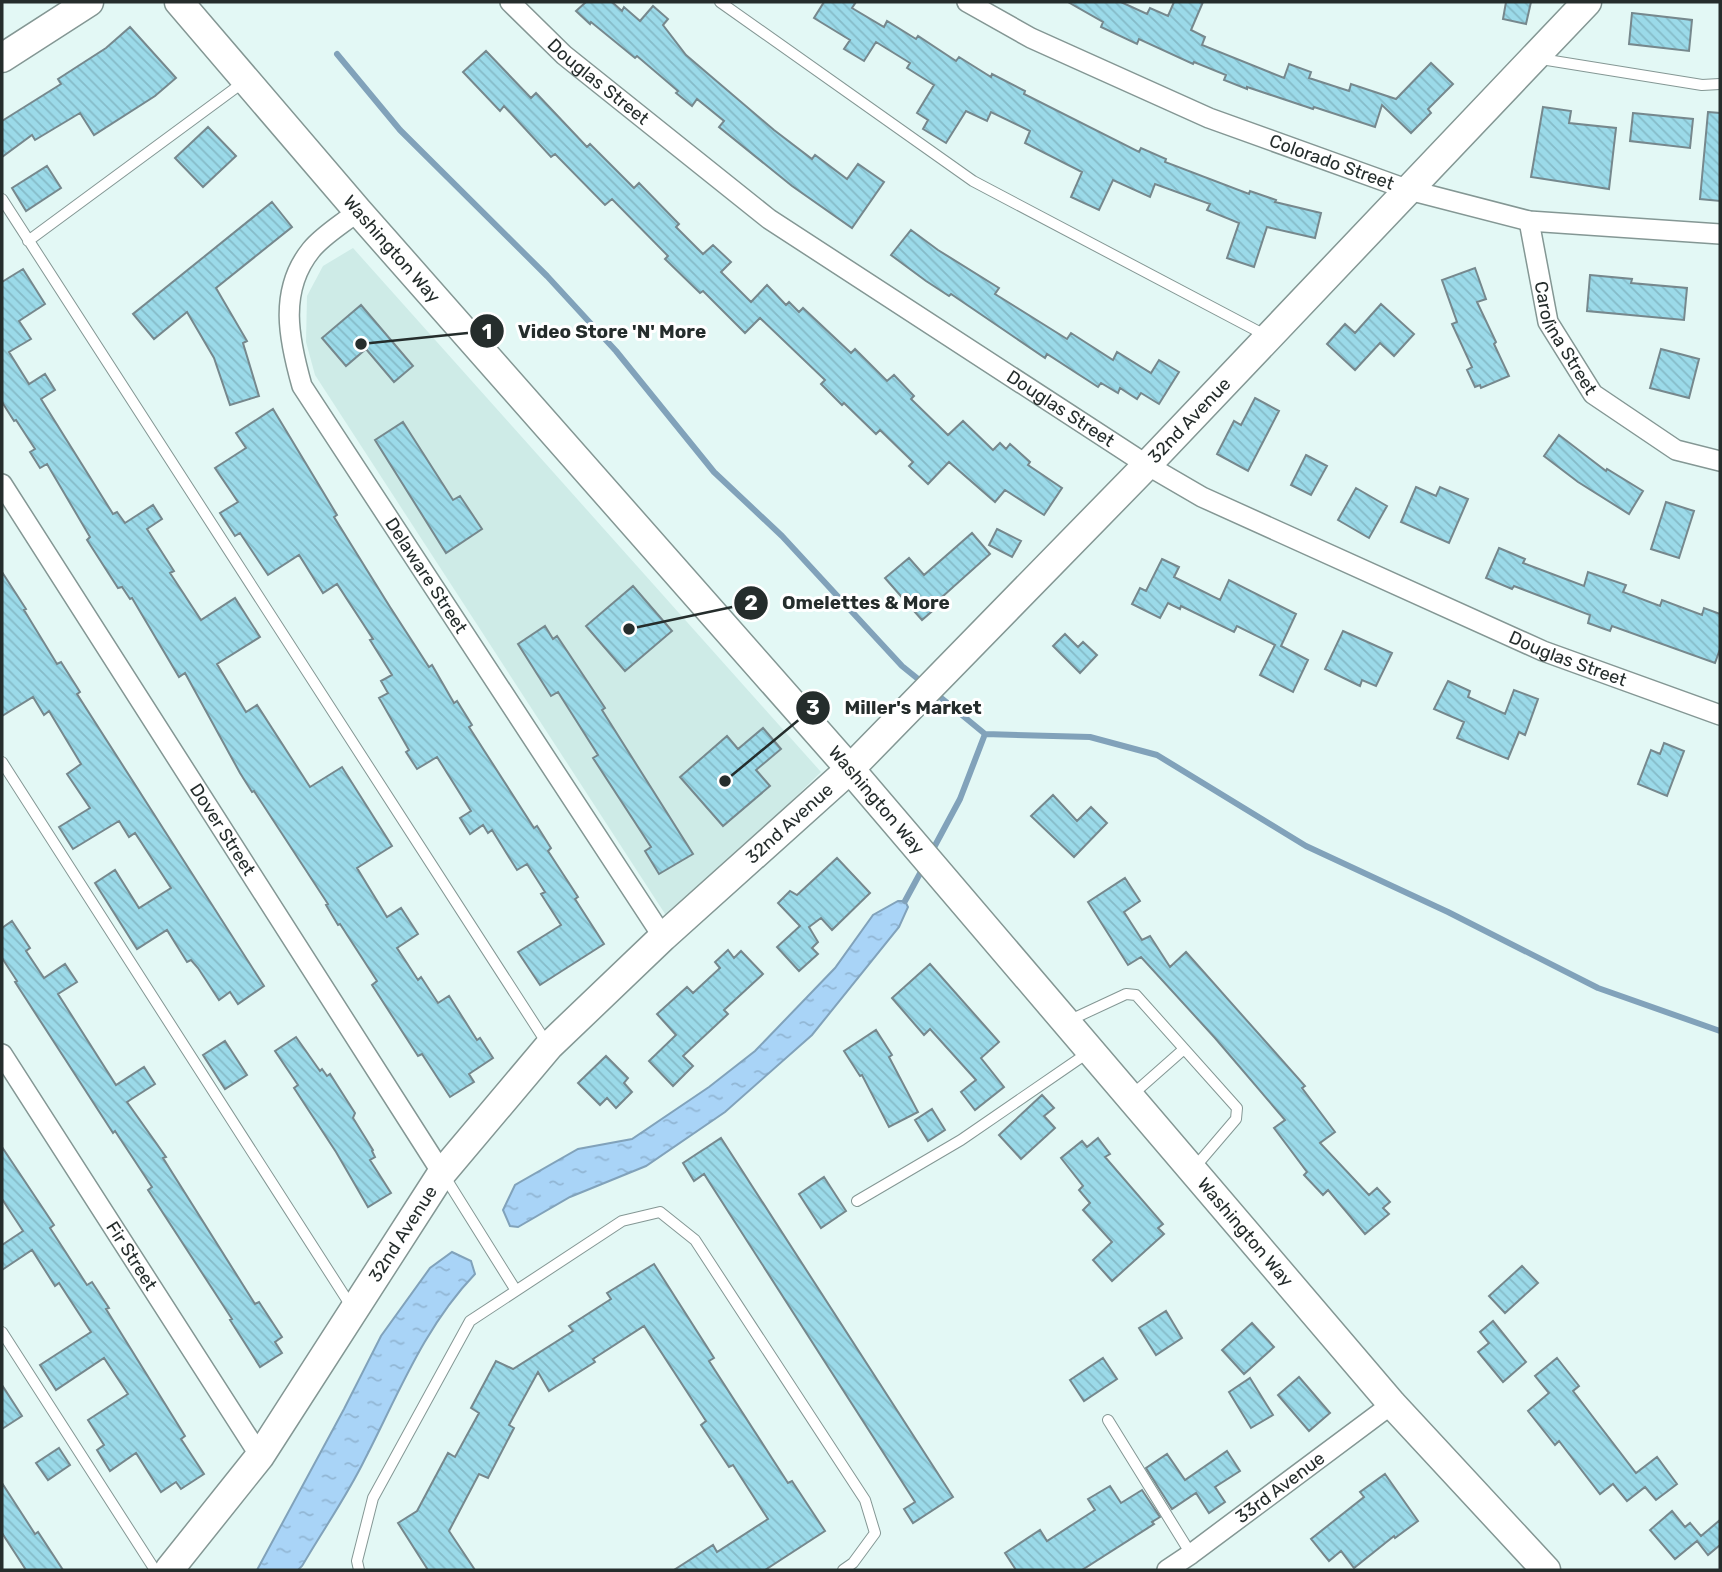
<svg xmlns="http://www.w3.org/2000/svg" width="1722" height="1572" font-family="Rubik,sans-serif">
  <defs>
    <pattern id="water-ripples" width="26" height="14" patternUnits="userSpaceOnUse" patternTransform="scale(1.75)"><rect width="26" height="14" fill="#a9d4f7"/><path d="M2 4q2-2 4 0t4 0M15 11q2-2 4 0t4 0" fill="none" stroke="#91b6d4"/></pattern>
    <pattern id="building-back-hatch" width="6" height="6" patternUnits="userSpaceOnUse" patternTransform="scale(1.75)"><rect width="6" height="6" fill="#9bdae9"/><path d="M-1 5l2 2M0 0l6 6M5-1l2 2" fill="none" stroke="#85bbc8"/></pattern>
  </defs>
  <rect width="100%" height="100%" fill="#e3f8f5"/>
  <path fill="#ceebe7" d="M 353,248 L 821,772 L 669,920 L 315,375 L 306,342 L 307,296 L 323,266 Z"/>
  <path fill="url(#water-ripples)" stroke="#81a2ba" stroke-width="2" d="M 898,901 L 905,901 L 908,907 L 899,927 L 812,1035 L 725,1112 L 646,1166 L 570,1197 L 518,1227 L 510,1226 L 503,1210 L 515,1185 L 578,1149 L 632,1139 L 709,1087 L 755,1051 L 835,968 L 873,915 Z
    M 452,1252 L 471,1261 L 475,1274 C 424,1327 398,1395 365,1459 C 347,1496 323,1530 302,1566 L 298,1570 L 257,1570 L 344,1409 L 381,1336 L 430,1268 Z"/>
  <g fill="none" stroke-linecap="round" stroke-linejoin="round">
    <path stroke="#81a2ba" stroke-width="6" d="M 337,54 L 400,130 L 547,276 L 616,351 L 714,472 L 782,536 L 902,666 L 923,683
      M 934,692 L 985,734 L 1090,737 L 1157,755 L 1306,846 L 1448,912 L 1598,988 L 1720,1031
      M 931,853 L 960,799 L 985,734
      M 905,901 L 924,866"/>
  </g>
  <path fill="url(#building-back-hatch)" stroke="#76888d" stroke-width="2" d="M 586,2 L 612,2 L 622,11 L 624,7 L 640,21 L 653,6 L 668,19 L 663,25 L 686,55 L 774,130 L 812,159 L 815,155 L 847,179 L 858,164 L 884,182 L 852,228 L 792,186 L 719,127 L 724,121 L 697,99 L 692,106 L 676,93 L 678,91 L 637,56 L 635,58 L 591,22 L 590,24 L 576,11 Z
    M 824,2 L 856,2 L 852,8 L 884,27 L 887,21 L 916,39 L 918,36 L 956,61 L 959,57 L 991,77 L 992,74 L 1025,91 L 1024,94 L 1139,152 L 1141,148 L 1166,159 L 1165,162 L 1249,194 L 1250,191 L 1276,200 L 1275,202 L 1321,213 L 1315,238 L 1267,227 L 1254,267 L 1227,258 L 1239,223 L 1207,210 L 1210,204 L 1155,184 L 1150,197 L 1113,180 L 1099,210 L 1071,197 L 1082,172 L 1025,143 L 1030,131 L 991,112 L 987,121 L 966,111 L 946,143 L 923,129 L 928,120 L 917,113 L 934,85 L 907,68 L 910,63 L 876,42 L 864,61 L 844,49 L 850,40 L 814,18 Z
    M 1068,2 L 1121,2 L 1147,14 L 1150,8 L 1168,16 L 1174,2 L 1203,2 L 1191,30 L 1205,37 L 1202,45 L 1284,78 L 1289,64 L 1311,72 L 1309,78 L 1349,91 L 1351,84 L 1396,99 L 1431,63 L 1453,84 L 1428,109 L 1431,113 L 1411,133 L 1382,105 L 1375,127 L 1314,107 L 1313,109 L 1247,87 L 1247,89 L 1224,80 L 1226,75 L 1194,62 L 1193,64 L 1139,39 L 1137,44 L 1101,27 L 1103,22 Z
    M 1506,2 L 1531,2 L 1526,24 L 1503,19 Z
    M 1632,13 L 1692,20 L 1689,51 L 1629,44 Z
    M 130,27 L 176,78 L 155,96 L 94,135 L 80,113 L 35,140 L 32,135 L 2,157 L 2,121 L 61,84 L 58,79 L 106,48 Z
    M 486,51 L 531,98 L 536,93 L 587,147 L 590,144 L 634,188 L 639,183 L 679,224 L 676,227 L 703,254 L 713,245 L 731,262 L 721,272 L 751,302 L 767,285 L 786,305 L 789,302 L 799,312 L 803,308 L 851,353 L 855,349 L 887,381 L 894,375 L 914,396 L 911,399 L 948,435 L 963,421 L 993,450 L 1000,443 L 1006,449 L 1010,444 L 1030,462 L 1028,465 L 1062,488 L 1044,515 L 1005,490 L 995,502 L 949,462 L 928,484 L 909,466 L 913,462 L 880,430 L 876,434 L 844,403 L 842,405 L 821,384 L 825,380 L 760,318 L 745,333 L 703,291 L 700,293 L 665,259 L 668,256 L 612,199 L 605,205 L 555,154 L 551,157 L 504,106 L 500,111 L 463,72 Z
    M 1543,107 L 1571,111 L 1569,123 L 1616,128 L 1609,189 L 1531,177 Z
    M 1708,112 L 1720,113 L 1720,201 L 1700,199 Z
    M 1633,113 L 1693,119 L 1690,148 L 1630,141 Z
    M 208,127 L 236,156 L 203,187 L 175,158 Z
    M 47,166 L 61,188 L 26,211 L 12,188 Z
    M 272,202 L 292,227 L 216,288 L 247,341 L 243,343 L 259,396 L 230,405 L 214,358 L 187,312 L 154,339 L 133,314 Z
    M 911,230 L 938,250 L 999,288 L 995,294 L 1067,339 L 1071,333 L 1113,360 L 1117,352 L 1151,373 L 1159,360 L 1179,372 L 1159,404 L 1141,393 L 1137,399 L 1120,388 L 1118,393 L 1101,383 L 1098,387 L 1047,354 L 1045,358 L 951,294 L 949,296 L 926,281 L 891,255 Z
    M 1475,268 L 1486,299 L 1477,302 L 1496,342 L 1494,344 L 1509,376 L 1481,388 L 1480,385 L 1475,387 L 1467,370 L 1472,367 L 1452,324 L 1457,322 L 1442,280 Z
    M 23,269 L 45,304 L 19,321 L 31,339 L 9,352 L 29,384 L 45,374 L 55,390 L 41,399 L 113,514 L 117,512 L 125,523 L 153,505 L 162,519 L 147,529 L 174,571 L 170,573 L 201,620 L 235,598 L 260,637 L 217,664 L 246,712 L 257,705 L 310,787 L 342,767 L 392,846 L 357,868 L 387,917 L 401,908 L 418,934 L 397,948 L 418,980 L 421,977 L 438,1003 L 449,996 L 477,1040 L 480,1038 L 493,1058 L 469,1074 L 474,1082 L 450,1097 L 422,1054 L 418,1056 L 372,985 L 377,981 L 340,924 L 338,925 L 326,905 L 328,904 L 254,791 L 252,792 L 240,773 L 185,673 L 179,677 L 132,598 L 130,599 L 122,587 L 118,588 L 87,540 L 90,537 L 47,464 L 40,468 L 30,452 L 35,449 L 16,420 L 14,421 L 2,402 L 2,282 Z
    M 1590,275 L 1632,279 L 1631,283 L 1687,288 L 1684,320 L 1587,311 Z
    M 1381,304 L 1414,334 L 1394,356 L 1380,343 L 1355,370 L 1327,344 L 1345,324 L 1355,333 Z
    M 361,305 L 413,366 L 394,382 L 366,349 L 346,366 L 322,338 Z
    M 1661,349 L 1699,359 L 1689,398 L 1650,388 Z
    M 1255,398 L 1279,411 L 1248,471 L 1217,454 L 1234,421 L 1241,425 Z
    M 273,409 L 337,515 L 334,517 L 390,607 L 429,667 L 432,665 L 454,703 L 457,701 L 472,725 L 469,727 L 534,828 L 537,826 L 551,848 L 548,851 L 578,897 L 575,899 L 604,944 L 540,985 L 518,952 L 561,925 L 541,894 L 545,892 L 527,864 L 517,870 L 492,830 L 488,833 L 483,825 L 470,834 L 460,818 L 471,811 L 437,757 L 417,769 L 406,752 L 409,750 L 379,698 L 388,693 L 381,681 L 392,675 L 370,640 L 373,639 L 337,584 L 323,593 L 299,555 L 268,575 L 240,533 L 235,536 L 220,513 L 238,502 L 215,468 L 246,448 L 236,433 Z
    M 403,422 L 453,500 L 460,496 L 482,529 L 446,553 L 375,440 Z
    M 1559,435 L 1606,471 L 1607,469 L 1643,491 L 1629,514 L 1578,482 L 1544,456 Z
    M 1306,455 L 1327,466 L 1311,495 L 1291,485 Z
    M 1416,487 L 1436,496 L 1440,487 L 1468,499 L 1449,543 L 1401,522 Z
    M 1356,488 L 1387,506 L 1369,538 L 1338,520 Z
    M 1666,502 L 1694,511 L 1679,558 L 1651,549 Z
    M 997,529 L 1021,541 L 1012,557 L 989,545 Z
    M 972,533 L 990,554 L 942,597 L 945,600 L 922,620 L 885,578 L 909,558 L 924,575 Z
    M 1499,548 L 1525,559 L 1523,563 L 1584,586 L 1588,572 L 1626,585 L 1623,592 L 1660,606 L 1662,600 L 1702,615 L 1704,608 L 1720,614 L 1720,649 L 1715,663 L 1612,626 L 1610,631 L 1588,623 L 1590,615 L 1514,586 L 1512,589 L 1486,578 Z
    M 1162,559 L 1179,567 L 1174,577 L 1220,600 L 1229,580 L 1296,614 L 1281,646 L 1308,660 L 1293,692 L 1260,675 L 1275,645 L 1237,626 L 1234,632 L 1181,606 L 1180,609 L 1168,603 L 1160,618 L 1132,604 L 1140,588 L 1146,591 Z
    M 2,572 L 26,609 L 24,610 L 57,664 L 61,662 L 80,692 L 77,694 L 264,986 L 238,1004 L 230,992 L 219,1000 L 198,968 L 191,960 L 187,962 L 167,930 L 137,949 L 95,883 L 115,870 L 139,908 L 171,888 L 135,833 L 129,837 L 119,821 L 73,849 L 59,827 L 90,808 L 67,774 L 81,764 L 49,711 L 44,715 L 33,697 L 2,716 Z
    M 633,586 L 672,631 L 625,671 L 586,626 Z
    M 545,626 L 553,639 L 557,636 L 605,708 L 602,710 L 693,854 L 659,874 L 645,851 L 651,847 L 593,758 L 598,755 L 558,692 L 551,696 L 518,644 Z
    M 1343,631 L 1392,653 L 1376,686 L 1362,680 L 1360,686 L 1325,669 Z
    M 1065,634 L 1078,647 L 1083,642 L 1097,655 L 1080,673 L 1053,646 Z
    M 1448,681 L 1470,691 L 1468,697 L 1505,714 L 1514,690 L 1538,699 L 1525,735 L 1519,732 L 1508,759 L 1457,738 L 1464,722 L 1434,709 Z
    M 763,728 L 781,749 L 756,770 L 770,786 L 723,826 L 680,777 L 727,736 L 738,749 Z
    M 1664,743 L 1684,751 L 1667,796 L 1638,784 L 1651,750 L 1660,754 Z
    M 1053,795 L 1077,821 L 1091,807 L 1107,823 L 1074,857 L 1031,816 Z
    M 837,858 L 870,893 L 832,930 L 821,918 L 809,927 L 818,942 L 812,948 L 818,954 L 799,971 L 777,947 L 800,926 L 778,903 L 790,891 L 797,895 Z
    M 1125,878 L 1140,901 L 1124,912 L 1142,940 L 1150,936 L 1170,967 L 1186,952 L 1305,1086 L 1302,1088 L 1335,1132 L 1320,1143 L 1369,1195 L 1377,1188 L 1390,1202 L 1383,1208 L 1389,1214 L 1365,1234 L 1328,1190 L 1323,1195 L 1304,1175 L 1307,1172 L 1274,1128 L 1285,1120 L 1215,1038 L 1141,957 L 1128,965 L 1088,902 Z
    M 12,921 L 30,948 L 26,951 L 44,978 L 65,964 L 77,982 L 58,994 L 116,1085 L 144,1067 L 155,1084 L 127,1102 L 166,1157 L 163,1158 L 255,1304 L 259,1302 L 282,1337 L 275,1342 L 282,1353 L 260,1367 L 230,1320 L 232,1319 L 148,1190 L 152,1187 L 115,1131 L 113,1133 L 15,982 L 17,981 L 2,958 L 2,928 Z
    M 728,950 L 734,958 L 741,951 L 763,974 L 724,1010 L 728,1014 L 683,1056 L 693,1066 L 673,1086 L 649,1061 L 676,1035 L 657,1014 L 687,987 L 693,993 L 720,968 L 715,962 Z
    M 930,964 L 999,1042 L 981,1058 L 1004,1087 L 975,1110 L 961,1092 L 976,1080 L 930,1029 L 924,1035 L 892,998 Z
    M 876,1030 L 892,1055 L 889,1057 L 918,1112 L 889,1127 L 862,1075 L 860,1076 L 844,1051 Z
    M 296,1037 L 320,1071 L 322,1069 L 327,1076 L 330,1074 L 355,1113 L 353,1118 L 373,1150 L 372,1151 L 375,1157 L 370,1160 L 391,1193 L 368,1207 L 336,1152 L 294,1088 L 298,1085 L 275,1051 Z
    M 225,1041 L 247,1075 L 225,1089 L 203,1055 Z
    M 606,1056 L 628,1078 L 624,1083 L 632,1092 L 616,1108 L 607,1098 L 600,1105 L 578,1083 Z
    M 1042,1095 L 1054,1108 L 1044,1116 L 1055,1128 L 1021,1159 L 999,1135 Z
    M 932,1109 L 945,1130 L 928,1141 L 915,1120 Z
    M 721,1138 L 953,1497 L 913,1523 L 904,1509 L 915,1502 L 704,1174 L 694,1181 L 683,1163 Z
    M 1098,1138 L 1110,1154 L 1105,1157 L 1163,1224 L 1158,1228 L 1164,1234 L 1112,1281 L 1093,1260 L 1112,1242 L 1083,1210 L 1090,1203 L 1079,1190 L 1083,1186 L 1061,1158 L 1082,1141 L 1087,1147 Z
    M 2,1147 L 54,1225 L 50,1228 L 87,1285 L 92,1282 L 109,1308 L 106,1309 L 185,1436 L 181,1439 L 204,1474 L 181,1489 L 176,1482 L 161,1492 L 136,1453 L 110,1471 L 97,1450 L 104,1445 L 88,1420 L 128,1394 L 104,1358 L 56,1390 L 40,1365 L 91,1332 L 59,1283 L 55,1286 L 32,1250 L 2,1270 L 2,1245 L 23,1231 L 2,1199 Z
    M 824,1177 L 846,1211 L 821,1228 L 799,1194 Z
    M 654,1264 L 714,1358 L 709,1361 L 788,1483 L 792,1481 L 825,1531 L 765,1570 L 674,1570 L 713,1545 L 717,1552 L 768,1519 L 733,1465 L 729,1467 L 701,1425 L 706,1421 L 644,1326 L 593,1359 L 595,1362 L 549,1391 L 538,1372 L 509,1425 L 514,1428 L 488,1478 L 479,1474 L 449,1531 L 475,1570 L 428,1570 L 398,1523 L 417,1511 L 448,1453 L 455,1457 L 479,1413 L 471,1408 L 496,1361 L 513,1369 L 573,1331 L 569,1326 L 611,1299 L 607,1293 Z
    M 1522,1266 L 1538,1283 L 1505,1313 L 1489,1296 Z
    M 1166,1311 L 1182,1338 L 1156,1355 L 1139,1328 Z
    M 1493,1321 L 1526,1362 L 1503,1382 L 1478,1352 L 1489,1343 L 1480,1332 Z
    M 1252,1323 L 1274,1347 L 1244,1374 L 1222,1350 Z
    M 1103,1358 L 1117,1379 L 1084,1401 L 1070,1380 Z
    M 1557,1358 L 1579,1386 L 1573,1391 L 1636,1473 L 1657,1457 L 1677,1484 L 1656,1500 L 1645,1487 L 1627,1501 L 1613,1484 L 1600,1494 L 1559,1441 L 1555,1445 L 1528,1411 L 1549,1393 L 1535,1376 Z
    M 1299,1377 L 1330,1413 L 1309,1431 L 1278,1395 Z
    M 1250,1378 L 1273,1415 L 1251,1428 L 1229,1392 Z
    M 2,1385 L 22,1416 L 2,1429 Z
    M 59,1448 L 70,1465 L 48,1480 L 36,1463 Z
    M 1227,1451 L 1240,1471 L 1215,1487 L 1225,1502 L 1209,1513 L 1196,1493 L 1172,1509 L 1146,1468 L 1167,1454 L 1185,1480 Z
    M 1385,1474 L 1418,1521 L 1395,1538 L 1394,1536 L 1354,1568 L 1341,1551 L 1329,1561 L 1311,1539 L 1364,1497 L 1360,1492 Z
    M 2,1483 L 35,1534 L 38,1532 L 63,1570 L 26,1570 L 2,1533 Z
    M 1110,1486 L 1121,1503 L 1142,1490 L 1160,1517 L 1152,1522 L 1154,1524 L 1082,1570 L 1016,1570 L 1005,1553 L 1040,1530 L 1047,1541 L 1095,1510 L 1088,1499 Z
    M 1672,1511 L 1685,1527 L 1690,1523 L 1701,1536 L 1720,1520 L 1720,1545 L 1708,1555 L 1697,1541 L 1675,1559 L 1650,1530 Z"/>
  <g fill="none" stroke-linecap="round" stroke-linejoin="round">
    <g stroke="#849794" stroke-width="12">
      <path id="lane" d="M 720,2 L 973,181 L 1265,335
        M 1541,59 L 1702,85 L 1720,84
        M 2,199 L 548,1045
        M 28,241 L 245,81
        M 2,762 L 351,1306
        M 1068,1021 L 1126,994 L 1136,995 L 1237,1108 L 1236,1119 L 1195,1167
        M 1133,1094 L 1184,1049
        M 445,1177 L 515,1289
        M 857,1201 L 961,1140 L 1089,1052
        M 2,1332 L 155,1570
        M 1108,1420 L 1191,1554
        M 359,1570 L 357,1561 L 373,1498 L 470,1321 L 622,1221 L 660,1212 L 695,1240 L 865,1500 L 875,1533 L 853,1563 L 843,1570"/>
    </g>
    <g stroke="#849794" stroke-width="22">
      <g id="street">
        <path id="s1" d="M 510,2 L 564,55 L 769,219 L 1147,465 L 1202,497 L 1543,651 L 1720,715"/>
        <path id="s2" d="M 967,2 L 1031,38 L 1209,118 L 1409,190 L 1529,221 L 1720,234"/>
        <path id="s3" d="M 358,211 C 344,223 323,235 311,250 C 278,291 289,340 302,386 L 663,937"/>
        <path id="s4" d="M 1529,221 L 1548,322 L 1593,394 L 1676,450 L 1720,461"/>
        <path id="s5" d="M 2,484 L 442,1173"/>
        <path id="s6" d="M 2,1054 L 260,1456"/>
        <path id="s7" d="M 1167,1570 L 1191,1554 L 1392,1404"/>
      </g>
    </g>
    <g stroke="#849794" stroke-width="31">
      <g id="secondary">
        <path id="s8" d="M 179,2 L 358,211 L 850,769 L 1392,1404 L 1546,1570"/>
        <path d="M 2,58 L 89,2"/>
        <path id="s9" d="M 169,1570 L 260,1456 L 442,1173 L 549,1046 L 663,937 L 850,769 L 1147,465 L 1587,2"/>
      </g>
    </g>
    <use href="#lane" stroke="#fff" stroke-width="10"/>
    <use href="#street" stroke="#fff" stroke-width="19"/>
    <use href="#secondary" stroke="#fff" stroke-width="28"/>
  </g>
  <g text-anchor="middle" stroke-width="6" stroke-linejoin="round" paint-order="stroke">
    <g font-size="18" fill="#252d2c" stroke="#fff">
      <text dy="6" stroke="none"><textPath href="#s1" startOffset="119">Douglas Street</textPath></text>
      <text dy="6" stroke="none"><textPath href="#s2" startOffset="399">Colorado Street</textPath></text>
      <text dy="6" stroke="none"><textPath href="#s8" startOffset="326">Washington Way</textPath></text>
      <text dy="6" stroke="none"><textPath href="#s4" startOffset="124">Carolina Street</textPath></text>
      <text dy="6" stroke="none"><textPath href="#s1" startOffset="686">Douglas Street</textPath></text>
      <text dy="6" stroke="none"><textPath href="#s9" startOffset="1544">32nd Avenue</textPath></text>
      <text dy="6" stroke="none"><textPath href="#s3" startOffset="430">Delaware Street</textPath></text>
      <text dy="6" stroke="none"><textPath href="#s1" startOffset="1253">Douglas Street</textPath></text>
      <text dy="6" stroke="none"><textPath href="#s8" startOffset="1060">Washington Way</textPath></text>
      <text dy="6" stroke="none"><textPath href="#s9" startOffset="976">32nd Avenue</textPath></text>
      <text dy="6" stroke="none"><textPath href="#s5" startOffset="410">Dover Street</textPath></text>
      <text dy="6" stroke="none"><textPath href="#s8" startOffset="1628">Washington Way</textPath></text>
      <text dy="6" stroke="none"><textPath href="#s9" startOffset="410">32nd Avenue</textPath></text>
      <text dy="6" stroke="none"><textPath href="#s6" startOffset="240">Fir Street</textPath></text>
      <text dy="6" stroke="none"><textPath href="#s7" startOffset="140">33rd Avenue</textPath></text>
    </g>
  </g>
  <path fill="none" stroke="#252d2c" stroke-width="2.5" d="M361 344L487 331M629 629L751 603M725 781L813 708"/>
  <g fill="#252d2c" stroke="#fff" stroke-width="2.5">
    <circle cx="361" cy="344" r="7"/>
    <circle cx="629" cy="629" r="7"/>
    <circle cx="725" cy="781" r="7"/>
    <circle cx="487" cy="331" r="18"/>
    <circle cx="751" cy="603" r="18"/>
    <circle cx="813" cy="708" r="18"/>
  </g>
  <g font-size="21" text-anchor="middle" font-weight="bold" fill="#fff">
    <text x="487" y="339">1</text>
    <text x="751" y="610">2</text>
    <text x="813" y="715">3</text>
  </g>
  <g font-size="19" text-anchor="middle" font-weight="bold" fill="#252d2c" stroke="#fff" stroke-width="6" stroke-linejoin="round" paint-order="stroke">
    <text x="612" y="338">Video Store 'N' More</text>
    <text x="866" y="609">Omelettes &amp; More</text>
    <text x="913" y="714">Miller's Market</text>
  </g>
  <rect width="1722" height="1572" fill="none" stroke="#252d2c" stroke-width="7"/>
</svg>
